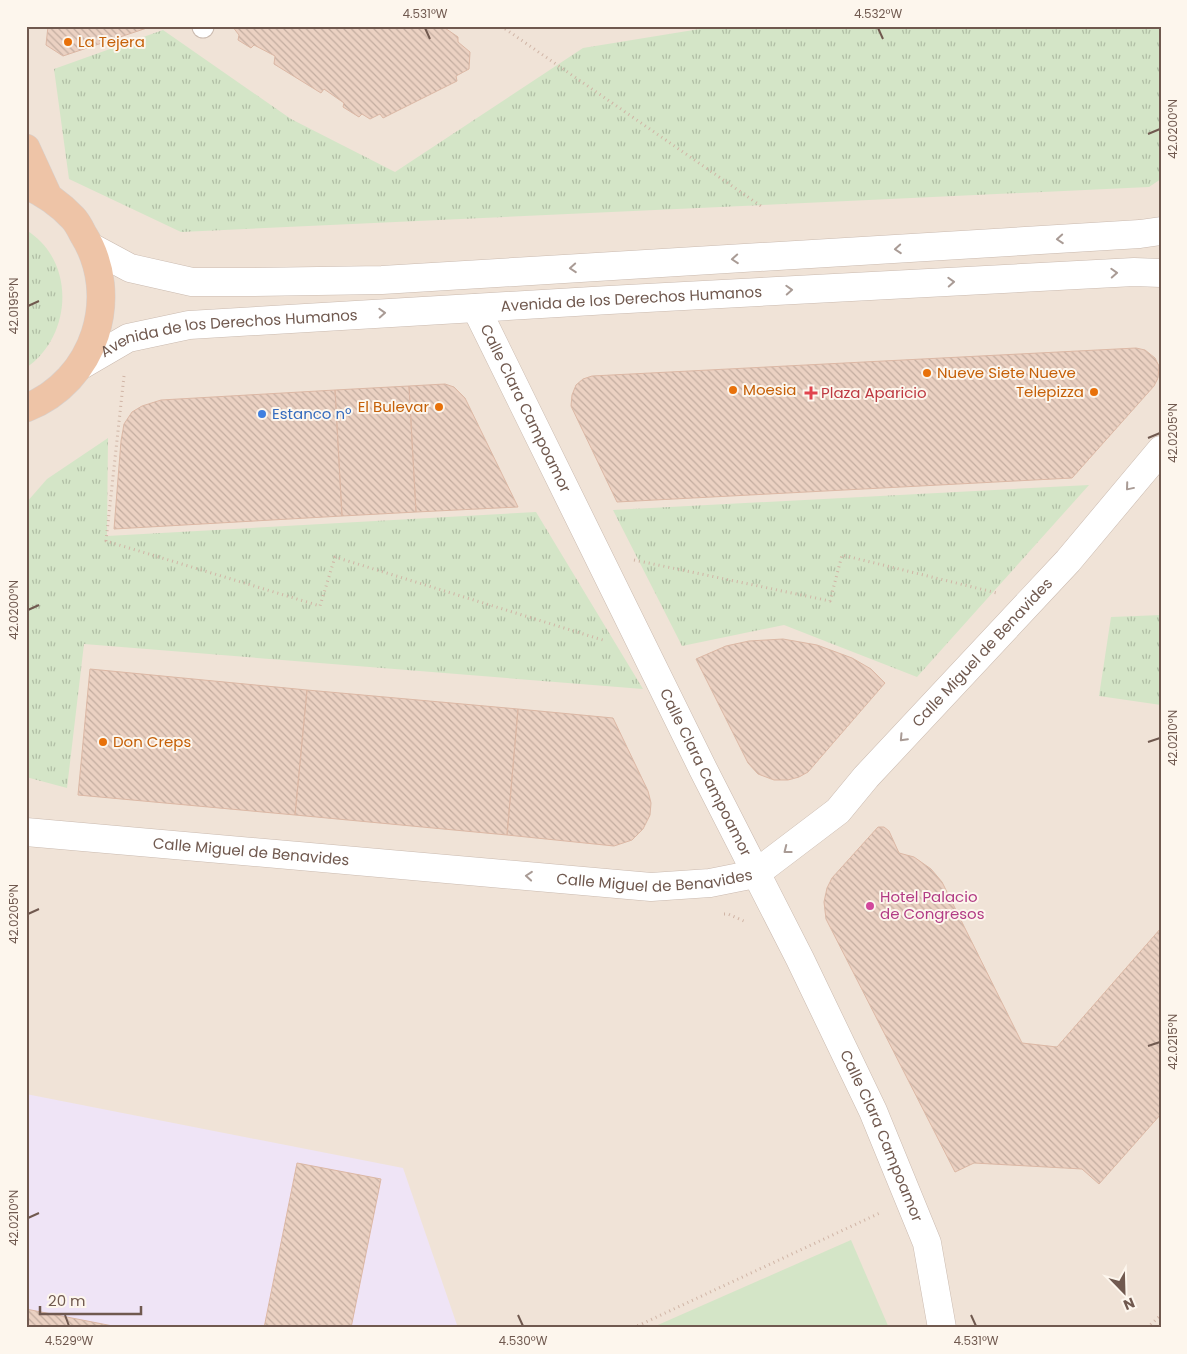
<svg xmlns="http://www.w3.org/2000/svg" width="1187" height="1354" font-family="Poppins,sans-serif">
  <defs>
    <pattern id="grass-tufts" width="24" height="20" patternUnits="userSpaceOnUse" patternTransform="scale(1.25)"><rect width="24" height="20" fill="#d4e5c7"/><path d="M3 7l-1-3M5 7V3M7 7l1-3M15 17l-1-3M17 17v-4M19 17l1-3" fill="none" stroke="#b0bda4"/></pattern>
    <pattern id="building-back-hatch" width="6" height="6" patternUnits="userSpaceOnUse" patternTransform="scale(1.25)"><rect width="6" height="6" fill="#ebd1c2"/><path d="M-1 5l2 2M0 0l6 6M5-1l2 2" fill="none" stroke="#c3ada0"/></pattern>
  </defs>
  <rect width="100%" height="100%" fill="#f9f2e7"/>
  <path fill="#f0e3d7" d="M 26,26 L 1161,26 L 1161,1328 L 26,1328 Z"/>
  <path fill="#efe4f6" d="M 26,1094 L 403,1168 L 458,1328 L 26,1328 Z"/>
  <path fill="url(#grass-tufts)" d="M 718,26 L 1161,26 L 1161,179 L 1149,187 L 181,232 L 69,179 L 54,69 L 163,30 L 291,119 L 395,172 L 583,48 Z
    M 26,230 C 76,260 73,336 26,368 Z
    M 108,438 L 107,536 L 536,512 L 643,689 L 84,644 L 67,788 L 26,777 L 26,503 L 47,479 Z
    M 1089,485 L 917,677 L 784,625 L 682,646 L 613,510 Z
    M 1161,615 L 1161,705 L 1099,696 L 1111,617 Z"/>
  <path fill="#d4e5c7" d="M 851,1240 L 889,1328 L 651,1328 Z"/>
  <path fill="url(#building-back-hatch)" stroke="#dcb8a5" d="M 48,26 L 153,26 L 63,56 L 46,45 Z
    M 232,26 L 442,26 L 458,37 L 458,42 L 470,52 L 469,69 L 456,76 L 457,81 L 383,118 L 380,114 L 370,119 L 362,114 L 359,117 L 343,107 L 344,103 L 324,89 L 321,93 L 274,64 L 275,56 L 254,45 L 251,48 L 238,40 L 239,35 Z
    M 1136,348 L 1145,350 L 1155,358 L 1159,366 L 1158,378 L 1154,386 L 1072,478 L 617,502 L 571,406 L 572,395 L 576,385 L 583,379 L 592,376 Z
    M 445,384 L 454,387 L 465,398 L 518,507 L 416,512 L 409,386 Z
    M 409,386 L 416,512 L 342,516 L 335,390 Z
    M 335,390 L 342,516 L 114,529 L 121,441 L 124,424 L 132,412 L 142,406 L 161,400 Z
    M 783,639 L 817,645 L 852,658 L 871,669 L 885,683 L 808,772 L 799,777 L 788,780 L 774,780 L 758,774 L 748,763 L 696,659 L 726,646 L 749,641 Z
    M 90,669 L 307,690 L 295,815 L 78,795 Z
    M 307,690 L 518,709 L 507,835 L 295,815 Z
    M 518,709 L 613,718 L 648,791 L 651,803 L 650,815 L 643,829 L 632,840 L 614,846 L 507,835 Z
    M 878,827 L 884,827 L 889,831 L 899,853 L 914,857 L 931,869 L 942,882 L 1022,1043 L 1057,1047 L 1161,928 L 1161,1114 L 1099,1184 L 1082,1169 L 974,1163 L 955,1172 L 826,919 L 824,902 L 827,888 L 832,878 Z
    M 297,1163 L 381,1179 L 351,1328 L 264,1328 Z
    M 26,1309 L 123,1328 L 26,1328 Z"/>
  <g fill="none" stroke-linecap="round" stroke-linejoin="round">
    <g stroke="#cabaaf" stroke-width="23">
      <path id="pedestrian" d="M 203,27 L 203,26"/>
    </g>
    <g stroke="#cabaaf" stroke-width="29">
      <g id="minor">
        <path d="M 91,247 L 130,268 L 192,282 L 249,282 L 382,280 L 1140,234 L 1161,231"/>
        <path id="s1" d="M 476,308 L 703,769 L 800,959 L 873,1111 L 927,1243 L 942,1328"/>
        <path id="s2" d="M 80,366 L 128,338 L 189,325 L 609,300 L 1134,272 L 1161,273"/>
        <path id="s3" d="M 26,832 L 651,887 L 710,883 L 755,874 L 838,811 L 866,777 L 1068,561 L 1161,450"/>
      </g>
    </g>
    <g stroke="#d7d1ce" stroke-width="29">
      <path id="trunk" d="M 26,148 L 48,196
        M 26,185 C 44,193 59,203 73,218 C 77,222 80,228 83,234 C 122,296 95,381 26,408"/>
    </g>
    <path stroke="#d0b5a6" stroke-width="3" stroke-dasharray="1 4" stroke-linecap="butt" d="M 501,26 L 761,206
      M 124,376 L 106,541 L 320,606 L 335,557 L 606,641
      M 634,560 L 830,601 L 842,555 L 997,593
      M 724,914 L 728,914 L 746,922
      M 633,1328 L 882,1212
      M 1147,1328 L 1161,1315"/>
    <use href="#pedestrian" stroke="#fff" stroke-width="21"/>
    <use href="#minor" stroke="#fff" stroke-width="28"/>
    <use href="#trunk" stroke="#eec4a7" stroke-width="28"/>
  </g>
  <defs><path id="oneway-chevron" d="M-2-3.5L2.5 0L-2 3.5" fill="none" stroke-width="1.6" stroke-linecap="round" stroke-linejoin="round" transform="scale(1.25)"/></defs>
  <g stroke="#a99b95">
    <use href="#oneway-chevron" transform="translate(1060 239) rotate(176)"/>
    <use href="#oneway-chevron" transform="translate(898 249) rotate(176)"/>
    <use href="#oneway-chevron" transform="translate(735 259) rotate(176)"/>
    <use href="#oneway-chevron" transform="translate(573 268) rotate(176)"/>
    <use href="#oneway-chevron" transform="translate(1114 273) rotate(-3)"/>
    <use href="#oneway-chevron" transform="translate(951 282) rotate(-3)"/>
    <use href="#oneway-chevron" transform="translate(789 290) rotate(-3)"/>
    <use href="#oneway-chevron" transform="translate(382 313) rotate(-3)"/>
    <use href="#oneway-chevron" transform="translate(1129 487) rotate(130)"/>
    <use href="#oneway-chevron" transform="translate(903 738) rotate(133)"/>
    <use href="#oneway-chevron" transform="translate(787 850) rotate(142)"/>
    <use href="#oneway-chevron" transform="translate(529 876) rotate(-175)"/>
  </g>
  <path fill="none" stroke="#70594f" stroke-width="2" d="M 425,28 L 430,39M 878,28 L 883,39M 1148,134 L 1160,129M 28,306 L 39,301M 1148,438 L 1160,433M 28,610 L 39,605M 1148,742 L 1160,738M 28,914 L 39,909M 1148,1046 L 1160,1042M 28,1218 L 39,1213M 65,1315 L 69,1326M 518,1315 L 523,1326M 971,1315 L 976,1326"/>
  <g fill="#e8710a" stroke="#fdf6ed" stroke-width="2">
    <circle cx="68" cy="42" r="5"/>
    <circle cx="927" cy="373" r="5"/>
    <circle cx="733" cy="390" r="5"/>
    <circle cx="1094" cy="392" r="5"/>
    <circle cx="439" cy="407" r="5"/>
    <circle cx="103" cy="742" r="5"/>
  </g>
  <path fill="#e0444e" stroke="#fdf6ed" stroke-width="2" d="M808.5 385.5h5v5h5v5h-5v5h-5v-5h-5v-5h5z"/>
  <circle fill="#3f7fe0" stroke="#fdf6ed" stroke-width="2" cx="262" cy="414" r="5"/>
  <circle fill="#d1479c" stroke="#fdf6ed" stroke-width="2" cx="870" cy="906" r="5"/>
  <g text-anchor="middle" stroke-width="4" stroke-linejoin="round" paint-order="stroke">
    <g font-size="15" fill="#c56008" stroke="#fdf6ed" text-anchor="start">
      <text x="78" y="47">La Tejera</text>
      <text x="937" y="378">Nueve Siete Nueve</text>
      <text x="743" y="395">Moesia</text>
      <text x="1084" y="397" text-anchor="end">Telepizza</text>
      <text x="429" y="412" text-anchor="end">El Bulevar</text>
      <text x="113" y="747">Don Creps</text>
    </g>
    <g font-size="15" fill="#70594f" stroke="#fdf6ed">
      <text dy="5" stroke="none"><textPath href="#s2" startOffset="561">Avenida de los Derechos Humanos</textPath></text>
      <text dy="5" stroke="none"><textPath href="#s2" startOffset="156">Avenida de los Derechos Humanos</textPath></text>
      <text dy="5" stroke="none"><textPath href="#s1" startOffset="112">Calle Clara Campoamor</textPath></text>
      <text dy="5" stroke="none"><textPath href="#s3" startOffset="1051">Calle Miguel de Benavides</textPath></text>
      <text dy="5" stroke="none"><textPath href="#s1" startOffset="518">Calle Clara Campoamor</textPath></text>
      <text dy="5" stroke="none"><textPath href="#s3" startOffset="226">Calle Miguel de Benavides</textPath></text>
      <text dy="5" stroke="none"><textPath href="#s3" startOffset="631">Calle Miguel de Benavides</textPath></text>
      <text dy="5" stroke="none"><textPath href="#s1" startOffset="922">Calle Clara Campoamor</textPath></text>
    </g>
    <g font-size="15" fill="#be3a42" stroke="#fdf6ed" text-anchor="start">
      <text x="821" y="398">Plaza Aparicio</text>
    </g>
    <g font-size="15" fill="#366cbe" stroke="#fdf6ed" text-anchor="start">
      <text x="272" y="419">Estanco nº</text>
    </g>
    <g font-size="15" fill="#b23c85" stroke="#fdf6ed" text-anchor="start">
      <text x="880" y="902">Hotel Palacio<tspan x="880" dy="17">de Congresos</tspan></text>
    </g>
  </g>
  <rect width="1187" height="1354" fill="none" stroke="#fdf6ed" stroke-width="55"/>
  <g transform="translate(1124 1292) rotate(157)" stroke="#fdf6ed" stroke-width="4" paint-order="stroke">
  <path d="M0-4L9 19L0 12L-9 19Z" fill="#70594f"/>
  <text y="-8" font-size="14" font-weight="bold" text-anchor="middle" fill="#70594f">N</text>
  </g>
  <path d="M40 1306v8h101v-8" fill="none" stroke="#70594f" stroke-width="2.5"/>
  <text x="48" y="1306" font-size="15" fill="#70594f" stroke="#fdf6ed" stroke-width="4" paint-order="stroke">20 m</text>
  <rect x="28" y="28" width="1132" height="1298" fill="none" stroke="#70594f" stroke-width="2"/>
  <g font-size="12" text-anchor="middle" fill="#70594f">
    <text x="425" y="18">4.531°W</text>
    <text x="878" y="18">4.532°W</text>
    <text transform="translate(1173 129) rotate(-90)" y="4">42.0200°N</text>
    <text transform="translate(14 306) rotate(-90)" y="4">42.0195°N</text>
    <text transform="translate(1173 433) rotate(-90)" y="4">42.0205°N</text>
    <text transform="translate(14 610) rotate(-90)" y="4">42.0200°N</text>
    <text transform="translate(1173 738) rotate(-90)" y="4">42.0210°N</text>
    <text transform="translate(14 914) rotate(-90)" y="4">42.0205°N</text>
    <text transform="translate(1173 1042) rotate(-90)" y="4">42.0215°N</text>
    <text transform="translate(14 1218) rotate(-90)" y="4">42.0210°N</text>
    <text x="69" y="1345">4.529°W</text>
    <text x="523" y="1345">4.530°W</text>
    <text x="976" y="1345">4.531°W</text>
  </g>
</svg>
